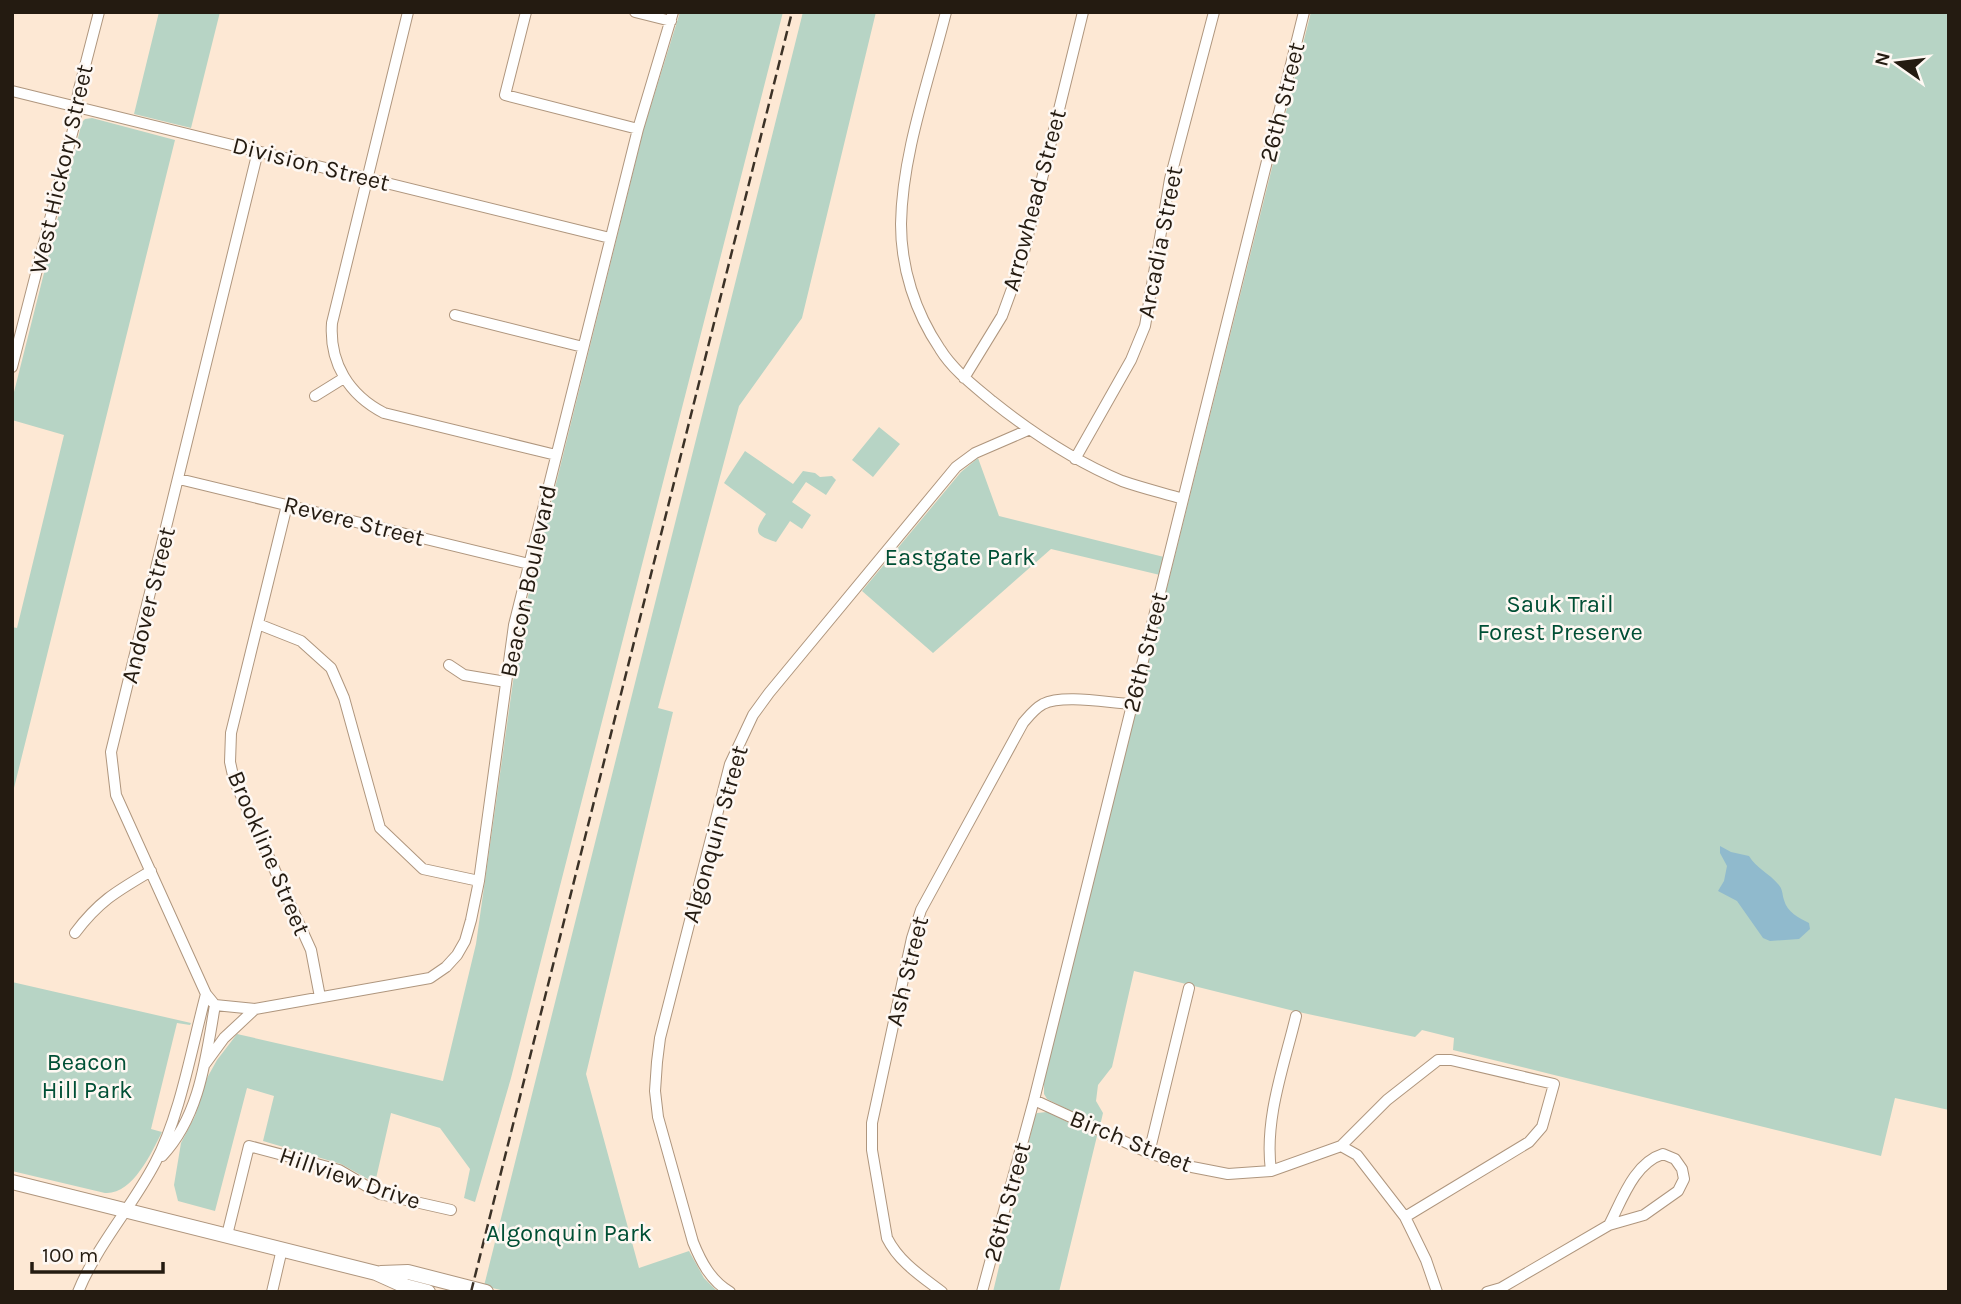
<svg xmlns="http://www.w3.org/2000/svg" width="1961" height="1304" font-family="Karla,sans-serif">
  <rect width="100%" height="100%" fill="#fde8d4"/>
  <path fill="#b7d4c5" d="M 159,12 L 220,12 L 191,128 L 134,114 Z
    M 680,12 L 783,12 L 511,1078 L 475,1202 L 464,1198 L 470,1169 L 440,1128 L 391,1113 L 375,1183 L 341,1164 L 263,1141 L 274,1096 L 247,1088 L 215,1211 L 178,1201 L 174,1185 L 181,1143 L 195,1116 L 207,1078 L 217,1060 L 237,1034 L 443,1081 L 476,944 L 521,625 L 644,128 Z
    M 803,12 L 876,12 L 802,318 L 739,406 L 658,708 L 673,712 L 586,1074 L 639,1268 L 689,1251 L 704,1278 L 718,1292 L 509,1292 L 484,1286 Z
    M 1311,12 L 1949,12 L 1949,1110 L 1895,1098 L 1881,1156 L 1453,1050 L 1454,1038 L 1422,1030 L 1415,1037 L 1294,1011 L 1134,971 L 1112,1067 L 1098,1085 L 1096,1101 L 1103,1113 L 1100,1126 L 1047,1099 L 1044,1094 L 1044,1079 Z
    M 92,118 L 175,140 L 12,796 L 12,627 L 17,628 L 64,435 L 12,420 L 12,400 L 82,122 L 85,119 Z
    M 879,427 L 900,444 L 873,477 L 852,460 Z
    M 745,451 L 793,484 L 803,471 L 815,473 L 820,477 L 832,476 L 836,480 L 826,495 L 806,482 L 792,502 L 811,515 L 802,529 L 790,521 L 776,542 C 754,535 754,532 766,514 L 724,483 Z
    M 978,458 L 999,516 L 1164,557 L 1160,575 L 1051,549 L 933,653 L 862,591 L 961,472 Z
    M 12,982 L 191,1023 L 190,1025 L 177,1023 L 151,1129 L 162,1132 C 151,1154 132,1195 105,1193 L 12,1171 Z
    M 1047,1112 L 1097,1136 L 1059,1292 L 993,1292 L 1035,1116 L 1037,1113 Z"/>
  <path fill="#90bacd" d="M 1720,846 L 1731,852 L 1749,856 C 1756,868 1770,874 1778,884 C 1783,889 1782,894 1784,900 C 1787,912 1799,918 1809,923 L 1810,929 L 1799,939 L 1770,941 L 1763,938 L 1737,901 L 1718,891 L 1724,881 L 1727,866 L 1720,853 Z"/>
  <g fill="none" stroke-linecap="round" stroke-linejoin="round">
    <g stroke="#af967e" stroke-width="12">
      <path id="minor" d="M 408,12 L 332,323 C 329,363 349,395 384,413 L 556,455
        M 526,12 L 505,95 L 638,129
        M 635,12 L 671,21
        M 946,12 C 929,80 902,154 901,224 C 901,268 915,312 940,349 C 953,370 973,385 992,401 C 1032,433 1074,461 1122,481 C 1142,488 1163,493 1183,499
        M 12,91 L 610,238
        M 455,315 L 583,347
        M 12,367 L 75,122 L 78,93 L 99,12
        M 964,378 L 1002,316 L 1021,264 L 1083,12
        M 315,396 L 344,378
        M 1075,459 L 1131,360 L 1145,326 L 1170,179 L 1214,12
        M 179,479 L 529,564
        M 287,505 L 231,733 L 230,762 L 234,780 L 311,950 L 320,997
        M 258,624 L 301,641 L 331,668 L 344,698 L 380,828 L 423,869 L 479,881
        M 449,665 L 464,675 L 506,682
        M 75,933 C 99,901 117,891 151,871
        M 255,1009 L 215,1005 L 206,994 L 116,795 L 111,752 L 258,151
        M 205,1064 L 224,1038 L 255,1009 L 430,978 L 446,967 L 457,955 L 465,941 L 471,920 L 479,881 L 514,625 L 638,129 L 673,12
        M 1034,1100 L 1149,1153 L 1192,1167 L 1228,1174 L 1271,1171 L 1341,1146 L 1387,1100 L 1438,1060 L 1451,1060 L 1554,1084 L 1542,1127 L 1529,1142 L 1405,1217
        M 1341,1146 L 1357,1155 L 1405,1217 L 1426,1260 L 1437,1292
        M 1149,1153 L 1189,988
        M 162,1156 C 200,1116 206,1057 215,1005
        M 1271,1171 C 1264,1119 1284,1066 1296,1016
        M 227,1235 L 249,1146 L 339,1170 L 380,1194 L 451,1210
        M 78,1292 C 97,1245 132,1207 155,1163 C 180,1117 192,1046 206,994
        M 272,1292 L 282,1249
        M 730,1292 C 711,1281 701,1262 693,1242 L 658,1117 L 655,1091 L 657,1062 L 660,1038 L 730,764 L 753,715 L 769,693 L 956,467 L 975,453 L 1028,430
        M 942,1292 C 921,1276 899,1262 887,1238 L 872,1150 L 872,1123 L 912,938 L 921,910 L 1023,723 C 1029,716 1034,709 1043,704 C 1063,694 1109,703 1132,704
        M 982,1292 L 1034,1100 L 1304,12
        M 1487,1292 L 1501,1288 L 1609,1225 L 1644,1215 L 1678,1191 L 1684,1179 L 1682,1169 L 1675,1159 L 1663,1154 C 1634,1163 1622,1200 1609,1225"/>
    </g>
    <g stroke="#af967e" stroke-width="16">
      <path id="major" d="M 12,1182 L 376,1273 L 405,1286 L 428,1292
        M 381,1273 L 408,1272 L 486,1292"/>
    </g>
    <use href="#minor" stroke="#fff" stroke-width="10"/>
    <use href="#major" stroke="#fff" stroke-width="14"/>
    <path stroke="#3c3227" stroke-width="2.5" stroke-dasharray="10 5" stroke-linecap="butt" d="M 471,1292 L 792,12"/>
  </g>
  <g text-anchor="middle" stroke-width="5" stroke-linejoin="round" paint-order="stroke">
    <g font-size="24" fill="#241b11" stroke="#fef8f3">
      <text transform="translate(1282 102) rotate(-76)" y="8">26th Street</text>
      <text transform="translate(311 164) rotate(14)" y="8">Division Street</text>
      <text transform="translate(61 169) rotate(-77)" y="8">West Hickory Street</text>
      <text transform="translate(1034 200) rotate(-75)" y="8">Arrowhead Street</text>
      <text transform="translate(1160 242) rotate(-79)" y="8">Arcadia Street</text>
      <text transform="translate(354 521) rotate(14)" y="8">Revere Street</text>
      <text transform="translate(528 581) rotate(-78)" y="8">Beacon Boulevard</text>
      <text transform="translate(148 605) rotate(-76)" y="8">Andover Street</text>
      <text transform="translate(1145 652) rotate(-76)" y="8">26th Street</text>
      <text transform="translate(715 834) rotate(-74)" y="8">Algonquin Street</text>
      <text transform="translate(269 853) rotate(67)" y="8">Brookline Street</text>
      <text transform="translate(907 971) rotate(-76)" y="8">Ash Street</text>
      <text transform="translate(1131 1141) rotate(22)" y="8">Birch Street</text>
      <text transform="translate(350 1178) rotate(19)" y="8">Hillview Drive</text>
      <text transform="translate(1007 1202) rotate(-75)" y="8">26th Street</text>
    </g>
    <g font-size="24" fill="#004f35" stroke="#fef8f3">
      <text x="960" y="565">Eastgate Park</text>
      <text x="1560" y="612">Sauk Trail<tspan x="1560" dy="28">Forest Preserve</tspan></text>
      <text x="87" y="1070">Beacon<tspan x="87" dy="28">Hill Park</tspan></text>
      <text x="569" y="1241">Algonquin Park</text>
    </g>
  </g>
  <rect width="1961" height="1304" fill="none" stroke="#241b11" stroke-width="28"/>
  <g transform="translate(1898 63) rotate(284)" stroke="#fef8f3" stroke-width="5" paint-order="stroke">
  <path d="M0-5L12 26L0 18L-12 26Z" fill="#241b11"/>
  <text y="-10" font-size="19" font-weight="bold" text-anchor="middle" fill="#241b11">N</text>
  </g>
  <path d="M32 1262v10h131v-10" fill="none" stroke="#241b11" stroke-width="3.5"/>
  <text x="42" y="1262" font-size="21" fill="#241b11" stroke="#fef8f3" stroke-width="5" paint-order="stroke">100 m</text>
</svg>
